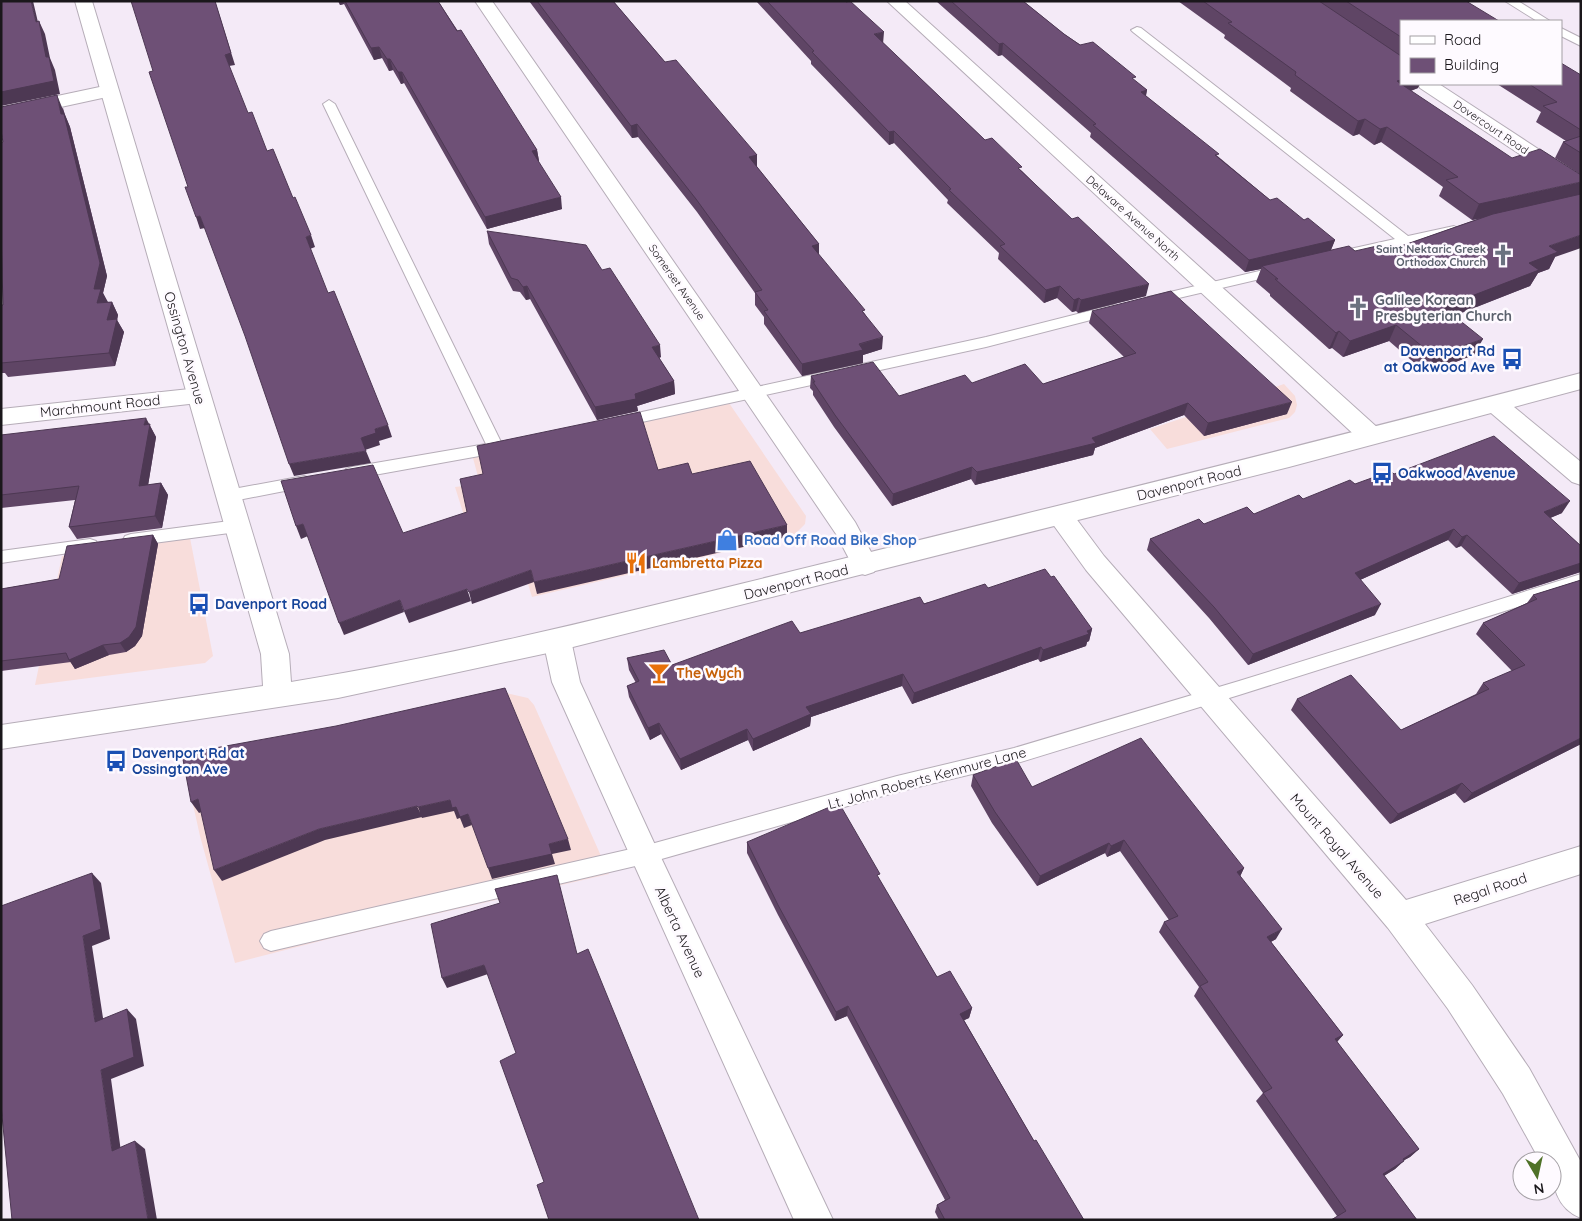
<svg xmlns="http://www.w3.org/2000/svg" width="1582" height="1221" font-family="Quicksand,sans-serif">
  <rect width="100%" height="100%" fill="#f4eaf7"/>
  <path fill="#f8dddb" d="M 1284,384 L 1295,396 L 1297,405 L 1295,412 L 1289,418 L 1167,449 L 1150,429 Z
    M 729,403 L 806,516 L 805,524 L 793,536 L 532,597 L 506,513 L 466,522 L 455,487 L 480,484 L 473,458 Z
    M 190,538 L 213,656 L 205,663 L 35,685 L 62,556 Z
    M 506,693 L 528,698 L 534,705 L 609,874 L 336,937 L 235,963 L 200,836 L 184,764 Z"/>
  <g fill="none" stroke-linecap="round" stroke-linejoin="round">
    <g stroke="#b6adb8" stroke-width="2">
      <path id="service" d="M 1505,1 L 1518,1 L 1550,21 L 1537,21 Z
        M 1137,27 L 1141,28 L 1408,236 L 1454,226 L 1461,230 L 1459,233 L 1355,256 L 1350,255 L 1348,252 L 1350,249 L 1395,239 L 1133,32 L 1131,30 Z
        M 1561,28 L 1581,38 L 1581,46 L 1561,36 Z
        M 329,100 L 335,104 L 501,442 L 507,443 L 509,447 L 507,451 L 352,479 L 346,477 L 344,473 L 346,469 L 352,467 L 486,444 L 323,104 Z
        M 1281,266 L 1288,270 L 1286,273 L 1153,304 L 1148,303 L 1146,300 L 1148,297 L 1153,296 Z
        M 1113,305 L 1118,307 L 1120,310 L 1118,313 L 986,347 L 619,427 L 614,426 L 611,422 L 614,418 L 619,417 L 986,337 Z
        M 304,476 L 310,478 L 312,482 L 310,486 L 228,502 L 222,500 L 220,496 L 222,492 L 228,490 Z
        M 237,520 L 243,522 L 245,526 L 243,530 L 237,532 L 131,546 L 125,544 L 123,540 L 125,536 L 131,534 Z
        M 90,539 L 96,541 L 98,545 L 96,549 L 1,563 L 1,551 Z
        M 1581,574 L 1581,587 L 1239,695 L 1014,764 L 897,792 L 644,864 L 271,951 L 264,948 L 260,941 L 264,934 L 271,931 L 644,846 L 897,776 L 1014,748 L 1239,681 Z"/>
    </g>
    <g stroke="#b6adb8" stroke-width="2">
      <path id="minor" d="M 475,1 L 492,1 L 855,522 L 878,565 L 874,572 L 865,575 L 856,572 L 836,534 Z
        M 887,1 L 905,1 L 1379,429 L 1382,435 L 1379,441 L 1370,443 L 1361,441 Z
        M 109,85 L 116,87 L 118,91 L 116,95 L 1,120 L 1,108 Z
        M 199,388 L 207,390 L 211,396 L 207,402 L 1,425 L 1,409 Z
        M 1060,507 L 1069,509 L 1104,556 L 1406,900 L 1581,846 L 1581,874 L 1425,924 L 1472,985 L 1529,1068 L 1581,1162 L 1581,1218 C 1556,1208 1552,1185 1552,1161 L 1540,1161 L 1503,1094 L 1448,1009 L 1388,928 L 1086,570 L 1047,516 L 1051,509 Z
        M 557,629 L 567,632 L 571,640 L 580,682 L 656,847 L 833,1220 L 794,1220 L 552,682 L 543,640 L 547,632 Z"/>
    </g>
    <g stroke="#b6adb8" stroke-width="2">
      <path id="tertiary" d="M 75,1 L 92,1 L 289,654 L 291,682 C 476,652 657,604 838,560 C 1086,499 1334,438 1581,373 L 1581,389 L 1514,407 L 1581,462 L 1581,485 L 1572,482 L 1491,413 L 1289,467 L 557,651 L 338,698 L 1,749 L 1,725 L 263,686 L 261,654 Z
        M 1418,84 L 1439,84 L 1581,177 L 1581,192 L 1574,190 L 1420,88 Z"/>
    </g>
    <use href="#service" fill="#fff" fill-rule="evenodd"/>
    <use href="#minor" fill="#fff" fill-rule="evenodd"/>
    <use href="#tertiary" fill="#fff" fill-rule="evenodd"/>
  </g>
  <path fill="#5f4565" d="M 338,1 L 438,1 L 537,150 L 539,161 L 538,162 L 562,209 L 487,229 L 404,83 L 401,84 L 393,70 L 389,71 L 382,58 L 374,60 L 344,4 L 340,5 Z
    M 529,1 L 613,1 L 665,62 L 757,155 L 757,167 L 819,244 L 819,255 L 865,314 L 882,349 L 863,355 L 863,363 L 802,376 L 764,324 L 764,317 L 755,305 L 755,293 L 697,212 L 638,137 L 632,138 Z
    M 756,1 L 845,1 L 883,43 L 985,140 L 1022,171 L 1146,296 L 1078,313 L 1076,311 L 1072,312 L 1057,298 L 1044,303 L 998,259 L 999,253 L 947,203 L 948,200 L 894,143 L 889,145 L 811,64 L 811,61 Z
    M 936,1 L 1023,1 L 1064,34 L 1135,81 L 1147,90 L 1146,96 L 1270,200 L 1304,220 L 1335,240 L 1331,250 L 1384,252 L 1478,219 L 1472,220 L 1439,196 L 1443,187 L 1381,142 L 1374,145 L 1359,134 L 1353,136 L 1327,118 L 1290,91 L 1291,88 L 1224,38 L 1225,35 L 1178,1 L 1466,1 L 1401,21 L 1401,84 L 1418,88 L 1411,91 L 1555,257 L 1549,269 L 1538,273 L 1530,286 L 1454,316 L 1474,355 L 1426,373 L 1389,341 L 1343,357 L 1332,348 L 1329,349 L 1270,296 L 1270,294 L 1256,282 L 1261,269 L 1245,272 L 1090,137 L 1091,133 L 1002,55 L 998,56 Z
    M 1581,75 L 1581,175 L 1555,158 L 1563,142 L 1566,141 L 1536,122 L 1541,112 L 1497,84 L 1561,84 Z
    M 63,108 L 65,115 L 70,127 L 107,276 L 103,293 L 107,302 L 112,302 L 118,315 L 117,320 L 124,332 L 115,366 L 8,377 L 5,373 L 1,373 L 1,305 L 3,305 L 2,245 L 3,142 Z
    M 487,231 L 661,357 L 659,358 L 674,381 L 675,394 L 637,406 L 638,411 L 597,420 L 530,299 L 526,300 L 520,292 L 513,291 L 489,244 Z
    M 1092,311 L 1287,414 L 1204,436 L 1184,415 L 1095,448 L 1093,455 L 975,485 L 971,479 L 892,506 L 834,427 L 813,395 L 813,391 L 810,388 L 811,376 L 899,396 L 972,383 L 1043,384 L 1124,357 L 1089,323 Z
    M 149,424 L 156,437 L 148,485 L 161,483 L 168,495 L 162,528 L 77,539 L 69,527 L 75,500 L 1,508 L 1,435 Z
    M 1394,474 L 1562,513 L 1550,518 L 1581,546 L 1581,572 L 1512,594 L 1461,546 L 1456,548 L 1448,540 L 1360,580 L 1375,615 L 1248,665 L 1209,618 L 1147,550 L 1150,539 L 1204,524 L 1254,514 L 1355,484 Z
    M 153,535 L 158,544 L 142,636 L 135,646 L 126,652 L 109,655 L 75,669 L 71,662 L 1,671 L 1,589 L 59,579 Z
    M 1051,577 L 1092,629 L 1089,641 L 1087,642 L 1086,646 L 1040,662 L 1038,659 L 912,704 L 902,686 L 811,717 L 810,726 L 753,751 L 748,740 L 681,770 L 661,734 L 650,740 L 629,697 L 627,686 L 636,683 L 629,670 L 627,658 L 672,665 L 800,633 L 988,588 Z
    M 1581,580 L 1581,744 L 1464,803 L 1455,793 L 1390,824 L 1291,710 L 1297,699 L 1401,730 L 1476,694 L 1483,683 L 1512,671 L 1476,634 L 1483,623 L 1527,603 L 1533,595 Z
    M 973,775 L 1032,787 L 1244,868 L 1240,876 L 1276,939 L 1271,942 L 1343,1035 L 1337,1042 L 1419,1149 L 1410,1157 L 1404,1160 L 1395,1169 L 1384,1176 L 1417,1220 L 1337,1216 L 1256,1101 L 1263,1093 L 1194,996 L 1199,987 L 1159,932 L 1164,922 L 1169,920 L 1120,851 L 1107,857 L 1105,853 L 1037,886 L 992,823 L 971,786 Z
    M 747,842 L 879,879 L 937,977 L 972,1008 L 969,1018 L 964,1020 L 1034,1141 L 1084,1220 L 939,1220 L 935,1212 L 937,1205 L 945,1200 L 847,1016 L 835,1021 L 778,915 L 747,853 Z"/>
  <path fill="#4d3853" d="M 31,1 L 33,1 L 41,35 L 36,22 Z
    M 215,1 L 235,65 L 229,66 L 225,55 Z
    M 339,1 L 343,1 L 344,4 L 340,5 Z
    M 39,21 L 45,34 L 50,58 L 55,70 L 60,94 L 1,106 L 1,92 Z
    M 884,32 L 883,44 L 874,34 Z
    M 1003,43 L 1002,55 L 998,56 L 999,44 Z
    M 379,47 L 382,58 L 374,60 L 371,48 Z
    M 387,59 L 390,59 L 393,70 L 389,71 Z
    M 398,72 L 402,72 L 404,83 L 401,84 Z
    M 1401,80 L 1401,84 L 1420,84 L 1418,88 L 1391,97 L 1397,81 Z
    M 1147,90 L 1144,103 L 1141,92 Z
    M 57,95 L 70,127 L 107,276 L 103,293 L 108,302 L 97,303 Z
    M 1365,119 L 1359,134 L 1353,136 L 1358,121 Z
    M 637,124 L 638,137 L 632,138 L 631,126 Z
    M 1387,127 L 1381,142 L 1374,145 L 1380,129 Z
    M 894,131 L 894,143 L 889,145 L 889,132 Z
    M 537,150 L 539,161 L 534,163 L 532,151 Z
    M 757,155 L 757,168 L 749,157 Z
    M 1581,182 L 1581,196 L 1472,220 L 1479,204 Z
    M 561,197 L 562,209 L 487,229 L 485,217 Z
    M 200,216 L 205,228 L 200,229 L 196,217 Z
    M 311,235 L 315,247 L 310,249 L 306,237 Z
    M 1581,235 L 1581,248 L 1555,257 L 1549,269 L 1538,273 L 1530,286 L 1435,323 L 1443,307 L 1529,263 L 1549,246 Z
    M 1335,240 L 1330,252 L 1262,266 L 1261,269 L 1245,272 L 1249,260 Z
    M 819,244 L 819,257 L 812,246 Z
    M 1149,284 L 1146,296 L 1078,313 L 1081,300 Z
    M 527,286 L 530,299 L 526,300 L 523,287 Z
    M 1060,286 L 1057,298 L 1044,303 L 1046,290 Z
    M 1079,298 L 1076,311 L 1072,312 L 1074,300 Z
    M 112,302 L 118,315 L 117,320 L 124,332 L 115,366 L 109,353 L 107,320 Z
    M 1396,325 L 1389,341 L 1343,357 L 1350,341 Z
    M 1339,331 L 1332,348 L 1329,349 L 1336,333 Z
    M 883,337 L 882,349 L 863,355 L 863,363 L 802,376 L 802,364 Z
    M 1483,339 L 1474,355 L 1426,373 L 1434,356 Z
    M 660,345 L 661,357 L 653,360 L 652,347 Z
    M 674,381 L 675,394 L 637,406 L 638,411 L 597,420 L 595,407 Z
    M 1292,402 L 1287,414 L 1204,436 L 1208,423 Z
    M 1188,403 L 1184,415 L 1095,448 L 1093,455 L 975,485 L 977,472 L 1092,438 Z
    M 146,418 L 156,437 L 146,498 L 139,486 L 144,425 Z
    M 388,425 L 392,437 L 379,441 L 380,445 L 365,450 L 361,438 L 375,429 Z
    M 366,451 L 371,463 L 294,476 L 289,464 Z
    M 972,467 L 971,479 L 892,506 L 893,494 Z
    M 161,483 L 168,495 L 162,528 L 155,516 Z
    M 1570,501 L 1562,513 L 1536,524 L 1544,512 Z
    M 303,524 L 308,536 L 301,539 L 296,526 Z
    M 787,525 L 787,537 L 537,594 L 534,582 Z
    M 1454,529 L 1448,540 L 1349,585 L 1355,573 Z
    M 153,535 L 158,544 L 142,636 L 135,646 L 126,652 L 120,643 Z
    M 1467,535 L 1461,546 L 1456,548 L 1462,537 Z
    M 1581,563 L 1580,572 L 1512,594 L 1519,583 Z
    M 531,570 L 534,582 L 472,604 L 469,592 Z
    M 467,589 L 471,601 L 409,623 L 404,611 Z
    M 400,600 L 404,612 L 344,635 L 339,623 Z
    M 1381,604 L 1375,615 L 1248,665 L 1253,654 Z
    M 1092,629 L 1089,641 L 1087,642 L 1086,646 L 1040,662 L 1043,650 Z
    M 103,645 L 109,655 L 75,669 L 69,660 Z
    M 1041,647 L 1038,659 L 912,704 L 914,693 Z
    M 903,674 L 902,686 L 811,717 L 810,726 L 753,751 L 753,739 L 806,707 Z
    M 659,723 L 661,734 L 650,740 L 648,728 Z
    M 747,729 L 748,740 L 681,770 L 680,759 Z
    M 1581,738 L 1581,744 L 1464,803 L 1472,793 Z
    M 1462,783 L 1455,793 L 1390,824 L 1398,814 Z
    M 198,799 L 206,810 L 199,813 L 191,802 Z
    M 450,800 L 456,807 L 468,814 L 472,825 L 464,828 L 460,818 L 457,819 L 454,811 L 422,818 L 418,807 Z
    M 417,806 L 422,817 L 325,840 L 222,881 L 214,870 L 319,829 Z
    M 568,839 L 571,850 L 552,854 L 555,864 L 492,879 L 488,868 L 549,844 Z
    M 1124,840 L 1120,851 L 1107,857 L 1111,846 Z
    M 1109,843 L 1105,853 L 1037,886 L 1040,876 Z
    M 1244,868 L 1239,879 L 1237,872 Z
    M 92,873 L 101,883 L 110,939 L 92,946 L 105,1031 L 95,1022 L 83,936 Z
    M 1282,929 L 1276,939 L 1261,947 L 1267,937 Z
    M 484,965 L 488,974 L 447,988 L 442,978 Z
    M 848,1006 L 847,1016 L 835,1021 L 836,1012 Z
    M 972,1008 L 969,1018 L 958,1023 L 960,1014 Z
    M 127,1009 L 136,1019 L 144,1066 L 111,1079 L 122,1159 L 112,1151 L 101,1070 Z
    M 1343,1035 L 1335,1044 L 1335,1039 Z
    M 135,1141 L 145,1149 L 157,1220 L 148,1220 Z
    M 1419,1149 L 1410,1157 L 1394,1166 L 1403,1159 Z
    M 1404,1161 L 1395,1169 L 1374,1182 L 1383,1174 Z"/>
  <path fill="#6e5076" stroke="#4d3853" d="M 1,1 L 31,1 L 36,22 L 39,21 L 46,57 L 49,57 L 54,81 L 1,92 Z
    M 131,1 L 215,1 L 231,53 L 225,55 L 248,113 L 252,112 L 267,151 L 273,149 L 293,198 L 295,197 L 311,235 L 306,237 L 328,293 L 334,291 L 388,425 L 375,429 L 376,433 L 361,438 L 366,451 L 289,464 L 245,336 L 200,216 L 196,217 L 185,187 L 188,187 L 183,172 L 149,72 L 153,71 Z
    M 345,1 L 438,1 L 457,31 L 461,30 L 537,150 L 532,151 L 561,197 L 485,217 L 402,72 L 398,72 L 390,59 L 387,59 L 379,47 L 371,48 Z
    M 537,1 L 613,1 L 665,62 L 676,60 L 757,155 L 749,157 L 819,244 L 812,246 L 865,310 L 862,311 L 883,337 L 859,344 L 863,350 L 802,364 L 764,311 L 768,310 L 755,292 L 762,290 L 696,199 L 637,124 L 631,126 Z
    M 767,1 L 845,1 L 846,2 L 850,1 L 884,32 L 874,34 L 985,140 L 992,138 L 1022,167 L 1018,168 L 1072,219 L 1078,217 L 1149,284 L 1081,300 L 1079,298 L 1074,300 L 1060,286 L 1046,290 L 1000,246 L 1005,244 L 949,190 L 951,189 L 894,131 L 889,132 L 812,52 L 814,51 Z
    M 951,1 L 1023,1 L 1064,34 L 1080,45 L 1093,42 L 1136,77 L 1132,78 L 1147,90 L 1141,92 L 1219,154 L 1215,155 L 1270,200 L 1277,198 L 1304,220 L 1308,218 L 1335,240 L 1249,260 L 1093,125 L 1096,124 L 1003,43 L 999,44 Z
    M 1203,1 L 1319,1 L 1401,56 L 1401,80 L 1397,81 L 1401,84 L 1512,158 L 1540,149 L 1581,175 L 1581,182 L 1479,204 L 1446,180 L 1458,177 L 1387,127 L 1380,129 L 1365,119 L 1358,121 L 1295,75 L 1296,72 L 1228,23 L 1232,22 Z
    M 1346,1 L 1466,1 L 1499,21 L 1401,21 L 1401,37 Z
    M 1561,63 L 1581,75 L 1581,130 L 1543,106 L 1557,102 L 1529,84 L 1561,84 Z
    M 57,95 L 61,114 L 64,114 L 100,263 L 94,289 L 101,289 L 97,303 L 112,302 L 107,320 L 117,319 L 109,353 L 1,363 L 1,305 L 3,305 L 1,231 L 1,143 L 3,142 L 1,131 L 1,107 Z
    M 1581,136 L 1581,153 L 1563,142 Z
    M 1581,194 L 1581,235 L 1549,246 L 1558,252 L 1529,263 L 1539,270 L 1443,307 L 1483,339 L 1434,356 L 1396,325 L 1350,341 L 1339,331 L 1336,333 L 1275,279 L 1278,279 L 1262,266 L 1349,246 L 1355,251 L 1377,246 L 1384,252 L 1493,214 Z
    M 487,231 L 586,245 L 602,270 L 610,268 L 660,345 L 652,347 L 674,381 L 635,394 L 636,399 L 595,407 L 527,286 L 523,287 L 518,280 L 511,278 Z
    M 1171,291 L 1292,402 L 1208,423 L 1188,403 L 1092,438 L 1096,443 L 977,472 L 972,467 L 893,494 L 835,415 L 813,382 L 815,382 L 811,376 L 873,362 L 899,396 L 965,375 L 972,383 L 1025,364 L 1043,384 L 1136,353 L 1092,311 Z
    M 640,412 L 658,470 L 688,463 L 692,474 L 750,461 L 787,525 L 534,582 L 531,570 L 469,592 L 467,589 L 404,611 L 400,600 L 339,623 L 303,524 L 296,526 L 281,481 L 373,465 L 403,533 L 467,512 L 460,479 L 483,474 L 477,446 Z
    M 146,418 L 144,425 L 150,424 L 139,486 L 161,483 L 155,516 L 69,527 L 79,486 L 1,495 L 1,435 Z
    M 1494,436 L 1570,501 L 1544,512 L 1581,546 L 1581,563 L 1519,583 L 1467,535 L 1462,537 L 1454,529 L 1355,573 L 1381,604 L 1253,654 L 1214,607 L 1150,539 L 1199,519 L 1204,524 L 1247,507 L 1254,514 L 1299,495 L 1303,499 L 1350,480 L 1355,484 L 1391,471 L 1394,474 Z
    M 153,535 L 136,627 L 129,637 L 120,643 L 103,645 L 69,660 L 66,653 L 1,661 L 1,589 L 59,579 L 67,546 Z
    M 1045,569 L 1051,577 L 1054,576 L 1092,629 L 1087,631 L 1089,634 L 1043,650 L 1041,647 L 914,693 L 903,674 L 806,707 L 811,714 L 753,739 L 747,729 L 680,759 L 659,723 L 648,728 L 627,686 L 639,681 L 627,658 L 664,650 L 672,665 L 792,621 L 800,633 L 920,597 L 924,604 L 985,584 L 988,588 Z
    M 1581,580 L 1581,738 L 1472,793 L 1462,783 L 1398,814 L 1297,699 L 1351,675 L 1401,730 L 1489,689 L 1483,683 L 1525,665 L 1483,623 L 1537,599 L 1533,595 Z
    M 505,688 L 568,839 L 549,844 L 552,854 L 488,868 L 468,814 L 460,817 L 456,807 L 452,808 L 450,800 L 418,807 L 417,806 L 319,829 L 214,870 L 198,799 L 191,802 L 182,754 L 336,726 Z
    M 1141,738 L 1244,868 L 1237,872 L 1282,929 L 1267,937 L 1343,1035 L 1335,1039 L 1419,1149 L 1403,1159 L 1404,1161 L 1383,1174 L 1417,1220 L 1331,1220 L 1346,1211 L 1263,1093 L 1272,1088 L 1200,986 L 1208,982 L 1164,922 L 1178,916 L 1124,840 L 1111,846 L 1109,843 L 1040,876 L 995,812 L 973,775 L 1016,759 L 1032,787 Z
    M 839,803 L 880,874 L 877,875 L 937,977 L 950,971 L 972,1008 L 960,1014 L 1034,1141 L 1036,1140 L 1084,1220 L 945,1220 L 937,1205 L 950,1198 L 848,1006 L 836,1012 L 778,905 L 747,842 Z
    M 92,873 L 101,929 L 83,936 L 95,1022 L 127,1009 L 134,1057 L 101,1070 L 112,1151 L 135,1141 L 148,1220 L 12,1220 L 1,1105 L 1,906 Z
    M 557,875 L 577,954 L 588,949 L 699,1220 L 549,1220 L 537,1185 L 544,1182 L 500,1061 L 516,1053 L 484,965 L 442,978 L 431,924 L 500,903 L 495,889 Z"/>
  <defs>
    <g id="church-bare" transform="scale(1.725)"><path d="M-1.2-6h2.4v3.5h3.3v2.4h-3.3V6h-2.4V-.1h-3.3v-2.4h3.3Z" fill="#6b7280" stroke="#fefaff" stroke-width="2.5" paint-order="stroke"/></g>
    <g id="bus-bare" transform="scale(1.725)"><path d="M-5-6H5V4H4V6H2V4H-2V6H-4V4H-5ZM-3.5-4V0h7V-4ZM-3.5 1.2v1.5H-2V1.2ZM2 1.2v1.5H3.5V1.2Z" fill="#1a4fb4" stroke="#fefaff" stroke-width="2.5" paint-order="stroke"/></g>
    <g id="shop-bare" transform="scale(1.725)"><path d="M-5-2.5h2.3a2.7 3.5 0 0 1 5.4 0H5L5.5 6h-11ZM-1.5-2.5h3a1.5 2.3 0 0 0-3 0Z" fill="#3f7fe0" stroke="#fefaff" stroke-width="2.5" paint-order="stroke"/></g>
    <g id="restaurant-bare" transform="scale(1.725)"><path d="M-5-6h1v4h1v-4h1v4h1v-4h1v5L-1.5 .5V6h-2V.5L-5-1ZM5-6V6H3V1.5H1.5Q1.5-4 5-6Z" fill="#e8710a" stroke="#fefaff" stroke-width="2.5" paint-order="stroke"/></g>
    <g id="bar-bare" transform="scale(1.725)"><path d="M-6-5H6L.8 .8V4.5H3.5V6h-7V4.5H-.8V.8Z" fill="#e8710a" stroke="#fefaff" stroke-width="2.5" paint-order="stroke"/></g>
  </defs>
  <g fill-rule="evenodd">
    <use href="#church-bare" x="1503" y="255"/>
    <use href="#church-bare" x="1358" y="308"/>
    <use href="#bus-bare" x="1512" y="359"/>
    <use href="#bus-bare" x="1382" y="473"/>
    <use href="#shop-bare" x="727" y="540"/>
    <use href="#restaurant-bare" x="636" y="563"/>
    <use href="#bus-bare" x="199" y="604"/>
    <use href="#bar-bare" x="659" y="673"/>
    <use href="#bus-bare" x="116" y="761"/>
  </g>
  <g text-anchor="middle" stroke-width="5" stroke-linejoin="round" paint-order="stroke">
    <g font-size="11" fill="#1a171b" stroke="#fefaff">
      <text transform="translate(1491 127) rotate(34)" y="4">Dovercourt Road</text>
      <text transform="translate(1133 218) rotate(42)" y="4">Delaware Avenue North</text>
      <text transform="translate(677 282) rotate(55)" y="4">Somerset Avenue</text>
    </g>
    <g font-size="11" font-weight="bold" fill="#5b616d" stroke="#fefaff" text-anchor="end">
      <text x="1486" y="253">Saint Nektaric Greek<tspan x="1486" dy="13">Orthodox Church</tspan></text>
    </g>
    <g font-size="14" font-weight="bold" fill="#5b616d" stroke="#fefaff" text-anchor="start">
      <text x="1375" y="305">Galilee Korean<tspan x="1375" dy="16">Presbyterian Church</tspan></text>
    </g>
    <g font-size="14" fill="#1a171b" stroke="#fefaff">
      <text transform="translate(185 348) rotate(74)" y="5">Ossington Avenue</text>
      <text transform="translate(100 406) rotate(-6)" y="5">Marchmount Road</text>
      <text transform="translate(1189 483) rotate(-14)" y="5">Davenport Road</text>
      <text transform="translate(796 582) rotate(-14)" y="5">Davenport Road</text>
      <text transform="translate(927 778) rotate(-15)" y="5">Lt. John Roberts Kenmure Lane</text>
      <text transform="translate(1337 846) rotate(49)" y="5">Mount Royal Avenue</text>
      <text transform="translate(1490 889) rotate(-18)" y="5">Regal Road</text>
      <text transform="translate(680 932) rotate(65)" y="5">Alberta Avenue</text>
    </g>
    <g font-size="14" font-weight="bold" fill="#164399" stroke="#fefaff" text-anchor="start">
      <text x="1495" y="356" text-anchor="end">Davenport Rd<tspan x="1495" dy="16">at Oakwood Ave</tspan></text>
      <text x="1398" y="478">Oakwood Avenue</text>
      <text x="215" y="609">Davenport Road</text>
      <text x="132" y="758">Davenport Rd at<tspan x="132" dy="16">Ossington Ave</tspan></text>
    </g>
    <g font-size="14" font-weight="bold" fill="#366cbe" stroke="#fefaff" text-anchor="start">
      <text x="744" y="545">Road Off Road Bike Shop</text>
    </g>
    <g font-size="14" font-weight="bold" fill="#c56008" stroke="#fefaff" text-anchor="start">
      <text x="652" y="568">Lambretta Pizza</text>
      <text x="676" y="678">The Wych</text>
    </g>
  </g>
  <rect width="1582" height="1221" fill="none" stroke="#1a171b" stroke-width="5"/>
  <rect x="1400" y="20" width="162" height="65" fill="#fefaff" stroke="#a39fa4"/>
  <rect x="1410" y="36" width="25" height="8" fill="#ffffff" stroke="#a39fa4"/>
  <text x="1444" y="45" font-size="15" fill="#1a171b">Road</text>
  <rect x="1410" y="58" width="25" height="15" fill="#6e5076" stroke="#a39fa4"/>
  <text x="1444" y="70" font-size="15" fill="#1a171b">Building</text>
  <g transform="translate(1537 1176) rotate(171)"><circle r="24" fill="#fefaff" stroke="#a39fa4"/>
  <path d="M0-4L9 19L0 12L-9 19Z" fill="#4f7128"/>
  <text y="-8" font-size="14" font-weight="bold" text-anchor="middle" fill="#1a171b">N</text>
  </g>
</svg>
